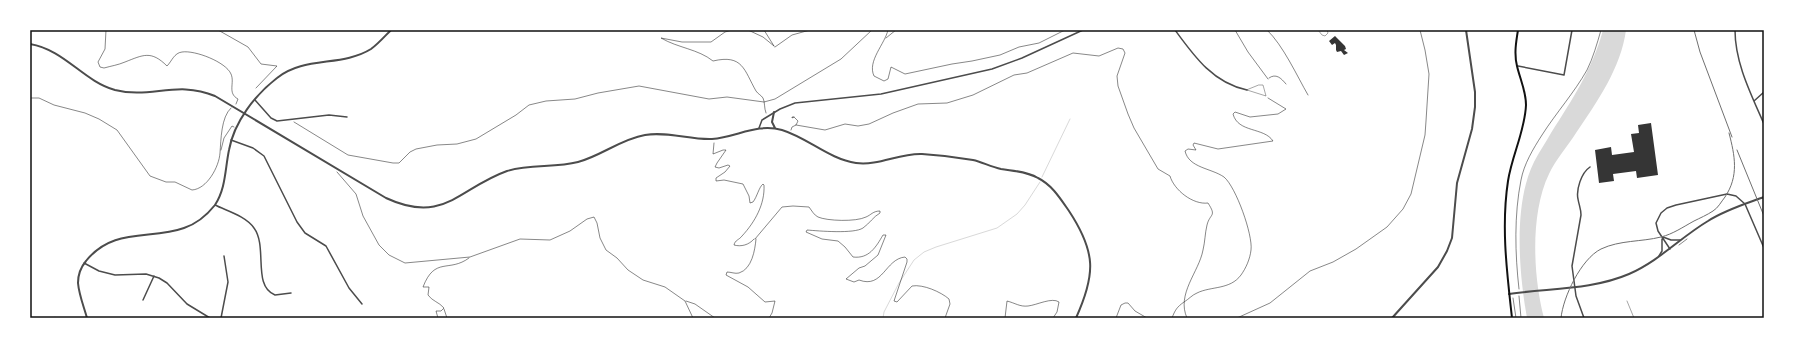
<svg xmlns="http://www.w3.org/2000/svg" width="1794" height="348" font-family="'Exo 2',sans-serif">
  <rect width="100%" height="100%" fill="#fff"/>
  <path fill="#d9d9d9" d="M 1603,30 L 1626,30 C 1621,68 1597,102 1576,133 C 1567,147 1556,159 1549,174 C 1530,213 1533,277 1544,318 L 1527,318 C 1519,273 1513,204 1534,162 C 1539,152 1546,142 1551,133 C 1572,100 1593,68 1603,30 Z"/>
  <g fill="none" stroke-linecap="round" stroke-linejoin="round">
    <path stroke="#d9d9d9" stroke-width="1" d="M 1042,177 L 1070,119
      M 55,317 L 57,318
      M 883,318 L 884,312 L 899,283 L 914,260 L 924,252 L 936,247 L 997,228 L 1017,214 L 1025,205 L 1040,182"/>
  </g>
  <path fill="#353535" d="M 1335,36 L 1345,46 L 1346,49 L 1344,50 L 1348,53 L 1344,55 L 1341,51 L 1337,52 L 1336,50 L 1336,45 L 1335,43 L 1332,45 L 1329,41 Z
    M 1651,123 L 1658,175 L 1637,178 L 1636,171 L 1613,174 L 1614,181 L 1599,183 L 1595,150 L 1611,147 L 1612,155 L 1634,152 L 1631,134 L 1639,133 L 1638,125 Z"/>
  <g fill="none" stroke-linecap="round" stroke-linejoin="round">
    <path stroke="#111" stroke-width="0.5" d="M 106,30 L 105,49 L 98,62 L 100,67 L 104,68 C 111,66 118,65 125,62 C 143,55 151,50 167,66 C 172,61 174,53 182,52 C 195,50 226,62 231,74 C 235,83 227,93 238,99 L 236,104
      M 218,30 L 248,47 L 261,64 L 277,66 L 256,88
      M 318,30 L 331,30
      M 732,30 L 725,32 L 711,42 L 682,42 L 661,38 C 678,48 698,49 713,61 C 743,54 744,70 756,91 C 758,94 761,95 763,98 C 765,102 764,108 766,113
      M 748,30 L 763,37 L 774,46
      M 764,30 L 774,46
      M 888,30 C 885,44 867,61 874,76 L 884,81 L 888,79 L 891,67 L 905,74 L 952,64 L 972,61 L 1000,55 L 1019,47 L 1039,43 L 1065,30
      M 1235,30 L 1248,52 L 1268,79
      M 1267,30 C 1283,45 1297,76 1308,95
      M 886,38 L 896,30
      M 775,47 L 792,35 L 810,30
      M 1269,78 C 1276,73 1281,78 1286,84
      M 30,98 L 39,98 L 54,105 L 85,113 L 99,119 L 117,130 L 150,176 L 166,182 L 175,182 L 192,190 C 207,189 219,167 220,153 C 221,140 221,117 231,108
      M 294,122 L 348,155 L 393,163 L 399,163 L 410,152 L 416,149 L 437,145 L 457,144 L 476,139 L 516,115 L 529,105 L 546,101 L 575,99 L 598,93 L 639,86 L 709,99 L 727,97 L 764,102 L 775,99 L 841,59 L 872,30
      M 796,125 L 825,130 L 845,124 L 858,126 L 869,124 L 893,113 L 918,104 L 947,103 L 973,95 L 1014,75 L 1027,73 L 1073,53 L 1099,56 L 1118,48 L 1123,49 L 1125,53 L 1117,76 L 1118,86 L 1128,114 L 1134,128 L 1158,169 L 1170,176 C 1174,190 1193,205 1208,203 C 1217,217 1210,213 1207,225 C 1205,233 1205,242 1203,250 C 1199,272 1176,294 1187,318
      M 791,130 L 792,127 L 796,125 L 798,121 L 794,117 L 792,117 L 792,118 L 794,117
      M 714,143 L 713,154 L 723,150 L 726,150 L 717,163 L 715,167 L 719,168 L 728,165 L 730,166 L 725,172 L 716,178 L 716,181 L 724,180 L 743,184 L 749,196 L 750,203 L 753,202 C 757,197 759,187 763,184 L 764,185 C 765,204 755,222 742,236 C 739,240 735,240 734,245 C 741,247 749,245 754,239
      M 221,150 L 224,138 L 232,126 L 234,127
      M 337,172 L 356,194 L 363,216 L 379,245 L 389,255 L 405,263 L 470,257 L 520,239 L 550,240 L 570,231 L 587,219 L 594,217 L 597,223 L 600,238 L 606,250 L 617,258 L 628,270 L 643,280 L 665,287 L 685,301 L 693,318
      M 755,239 L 782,207 L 793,206 L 809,207 C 812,211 814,215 818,217 C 827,221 856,222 866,217 C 871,215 873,211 880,211 L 880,213 C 873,217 870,223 863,228 C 854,234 819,231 807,230 L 806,232 L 822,239 L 838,241 L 845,247 L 853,257 C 869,259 876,247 883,235 L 886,235 L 878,255 L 865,266 L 859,268 L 846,279 L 854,282 L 859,280 C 883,289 885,259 905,257 L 907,259 L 907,262 L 894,301 L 897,302 L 912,286 C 923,284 941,292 949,299 L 950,304 L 945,318
      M 756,239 C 755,250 752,269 739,273 C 735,274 731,272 727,272 L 726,275 L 748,287 L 765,302 L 775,301 L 772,313 L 769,318
      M 1679,245 L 1687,239
      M 1519,289 C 1515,254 1514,215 1521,180 C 1524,164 1533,149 1542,135 C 1556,113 1574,93 1587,70 C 1593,58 1597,44 1601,30
      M 1519,296 L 1521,318
      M 1513,298 L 1516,318
      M 686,301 L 695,304 L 715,318
      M 444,309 L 447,318
      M 438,318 L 436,311 L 441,311 L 444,308 C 439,302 432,301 428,295 L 429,287 L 423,287 C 435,256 449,273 469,258
      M 884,318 L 891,318
      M 1005,318 L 1007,301 C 1015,303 1020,307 1028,306 C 1037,305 1052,297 1059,302 L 1057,312 L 1053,318
      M 1116,318 L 1121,305 L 1125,303 L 1128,303 L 1135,311 L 1147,318
      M 1172,318 C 1175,310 1177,307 1184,302 C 1189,299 1192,295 1197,293 C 1211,286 1230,290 1241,275 C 1246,268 1250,259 1251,250 C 1253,235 1236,187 1224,177 C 1211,168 1189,168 1185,151 L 1188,149 L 1196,150 L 1193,145 L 1194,143 L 1218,149 L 1273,141 C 1264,127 1238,133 1233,114 L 1235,112 L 1250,117 L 1278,114 L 1286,109 L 1268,98
      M 1237,318 L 1270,303 L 1310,271 L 1333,262 L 1356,249 L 1387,227 L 1403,209 L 1411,194 L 1425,135 L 1426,121 L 1429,74 L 1425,50 L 1420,30"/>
    <path stroke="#4c4c4c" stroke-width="0.5" d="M 1318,30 L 1322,35 L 1325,36 L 1328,33 L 1327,30
      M 1259,85 L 1263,85 L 1266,96 L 1247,90 Z
      M 1627,301 L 1634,318"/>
    <path stroke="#4c4c4c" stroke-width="1.5" d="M 1175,30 C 1194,56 1213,83 1247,90
      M 1735,30 C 1735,63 1751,94 1764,124
      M 1518,66 L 1564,75 L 1572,30
      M 255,100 L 271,118 L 277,121 L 329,115 L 347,117
      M 1754,101 L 1764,92
      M 759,128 L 762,120 L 780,109 L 795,103 L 881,94 L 992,69 L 1022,58 L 1083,30
      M 231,140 L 253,148 L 264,156 L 297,222 L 305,233 L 326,246 L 349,288 L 362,304
      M 215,205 C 227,211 246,216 254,228 C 268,247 252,286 275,295 L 291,293
      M 1663,237 L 1671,240 L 1680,240
      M 1670,249 L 1658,231 L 1656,223 L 1661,213 L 1667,208 L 1676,205 L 1727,194 L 1736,196 L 1745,204 L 1764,248
      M 1659,256 L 1662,251 L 1662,239
      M 84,263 L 99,271 L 115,275 L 146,274 L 159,278 L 167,283 L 187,304 L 210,318
      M 143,300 L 154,276
      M 221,318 L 228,282 L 224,256
      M 1584,318 L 1576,296 L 1572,266 L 1581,215 C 1581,209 1579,205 1578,199 C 1576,190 1581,173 1590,167"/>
    <path stroke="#4c4c4c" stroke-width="2" d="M 30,44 C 65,50 83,81 115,90 C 151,99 177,80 215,96 L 386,198 C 444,225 459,188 507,171 C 530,164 555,168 578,162 C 601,156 621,139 645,135 C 667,131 690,140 712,139 C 737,137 757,123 782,130 C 808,138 829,159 856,163 C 879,166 899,153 922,154 C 939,155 956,157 973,160 C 982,162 991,167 1001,169 C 1013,171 1026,171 1038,178 C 1052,185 1060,198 1069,211 C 1096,252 1096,274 1076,318
      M 774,112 L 772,122 L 775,128
      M 1509,294 C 1549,288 1592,290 1629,274 C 1659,261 1681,237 1708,221 C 1725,210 1745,204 1764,197
      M 87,318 C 84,307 79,295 78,283 C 78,275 81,267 86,261 C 113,227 150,240 184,228 C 196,224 207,215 215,205 C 226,188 225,169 229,150 C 234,122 255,95 277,78 C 304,56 342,67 371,49 C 378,44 385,36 391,30
      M 1392,318 L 1438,267 L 1447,251 L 1452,238 L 1457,183 L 1472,129 L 1475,107 L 1475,92 L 1466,30"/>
    <path stroke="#111" stroke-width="2" d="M 1512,318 C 1507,273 1501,227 1508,181 C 1512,155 1525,131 1526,105 C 1526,91 1520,79 1517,66 C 1514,54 1516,42 1518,30"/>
    <path stroke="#707070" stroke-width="1" d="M 1694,30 L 1700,52 L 1732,137
      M 1737,150 L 1764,216
      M 1561,318 C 1563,297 1581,259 1601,249 C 1620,240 1641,242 1661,237 C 1673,234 1683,227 1694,221 C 1700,218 1707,215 1713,211 C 1718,208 1721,202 1725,197 C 1739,176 1735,156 1729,133"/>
  </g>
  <rect width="1794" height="348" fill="none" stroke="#ffffff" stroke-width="62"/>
  <rect x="31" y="31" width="1732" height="286" fill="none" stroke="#111" stroke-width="1.5"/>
</svg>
